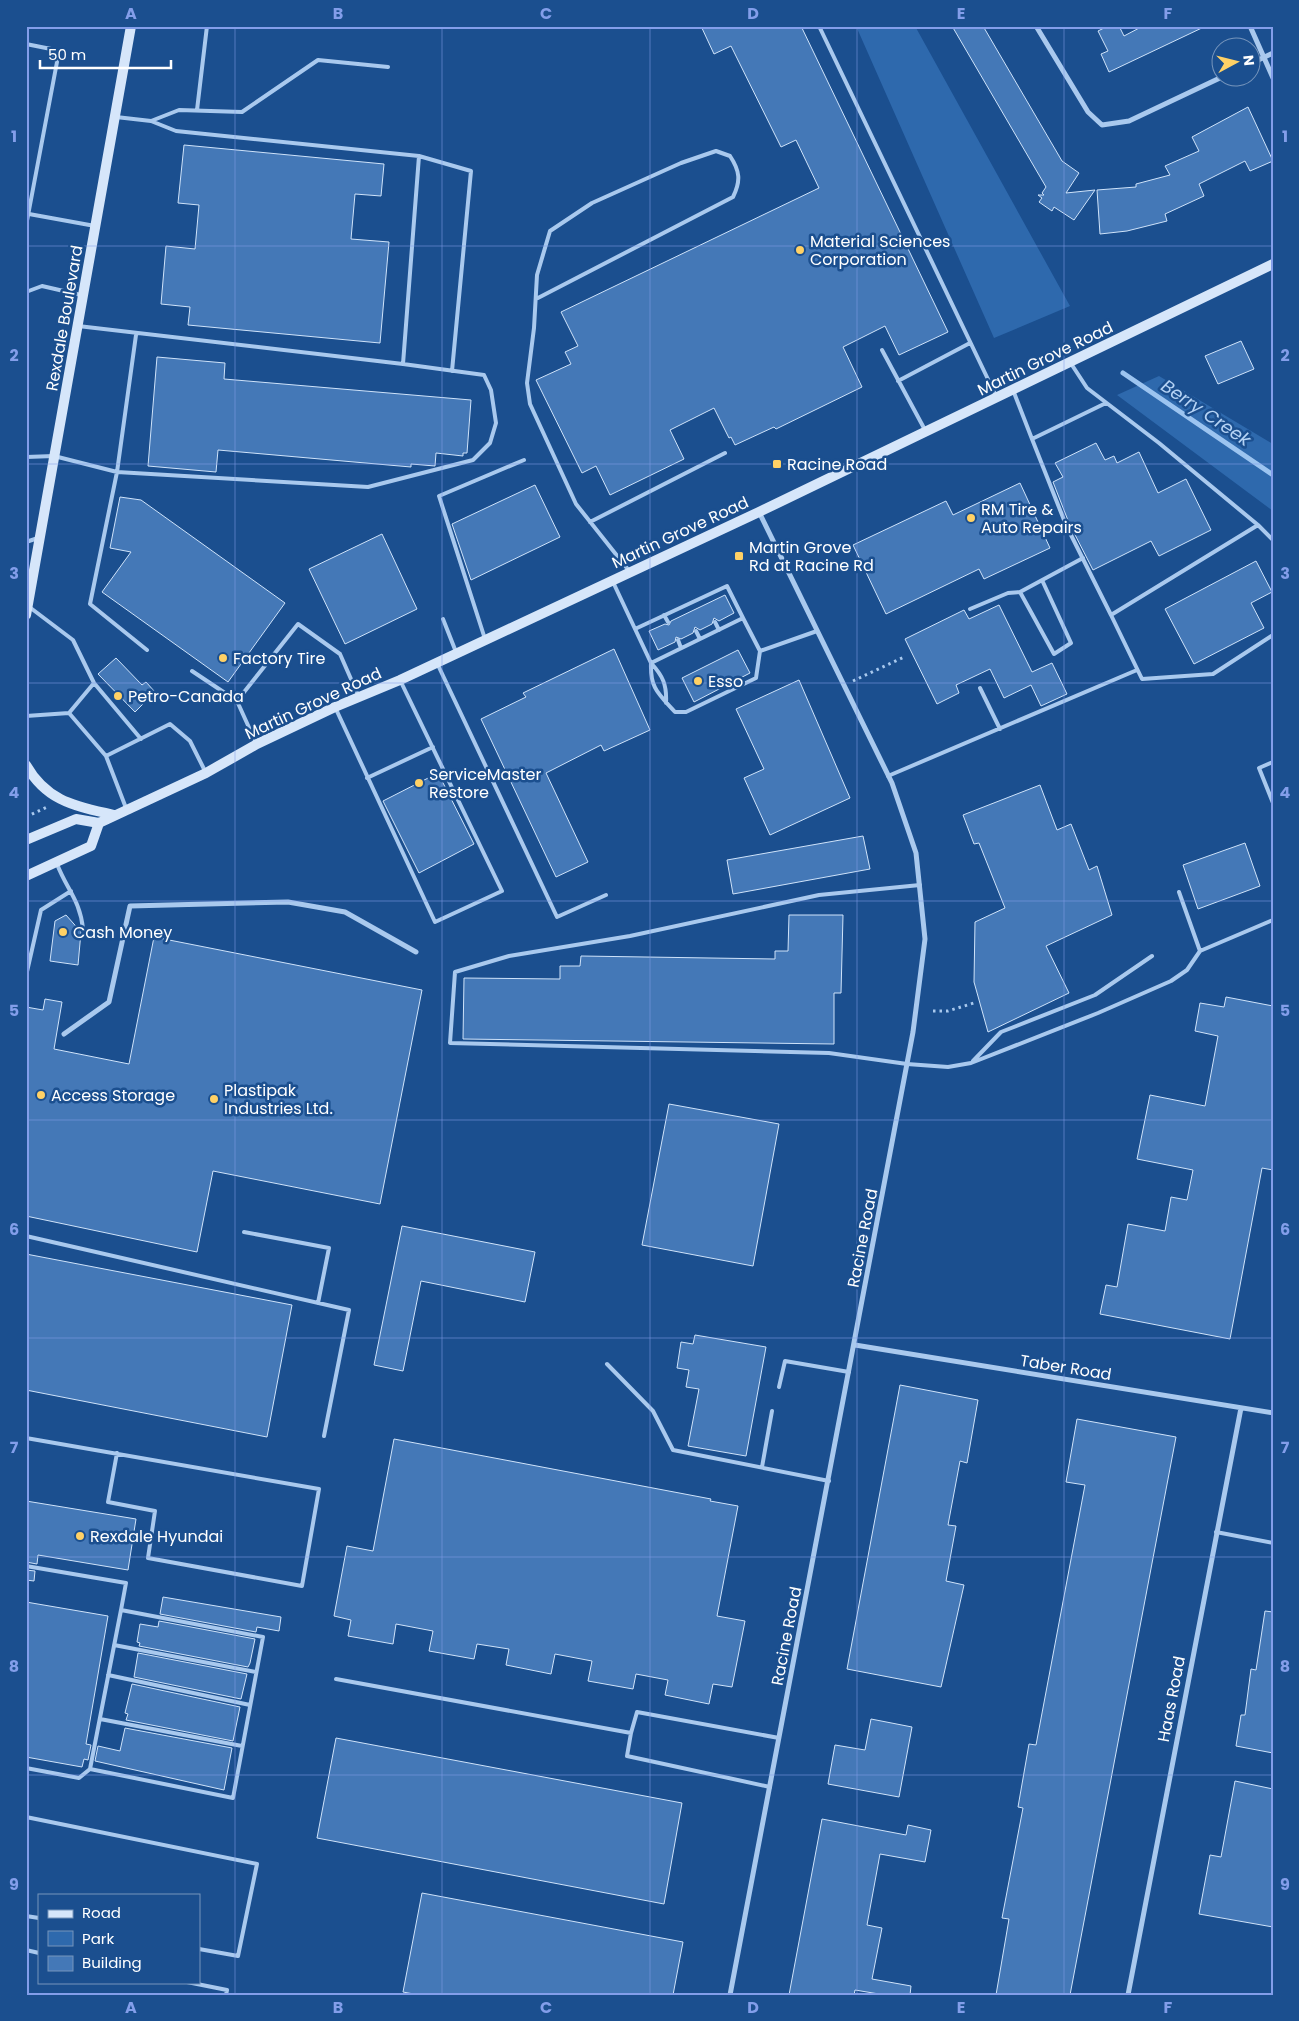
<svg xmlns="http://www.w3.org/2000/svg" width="1299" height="2021" font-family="Poppins,sans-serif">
  <rect width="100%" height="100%" fill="#1b4f8f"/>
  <path fill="#2e69ad" d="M 856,26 L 915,26 L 1070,306 L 994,338 Z
    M 1159,376 L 1273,444 L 1273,511 L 1117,395 Z"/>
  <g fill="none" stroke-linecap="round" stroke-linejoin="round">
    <path stroke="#9cc4f0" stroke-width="5" d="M 1123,373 L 1273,475"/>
  </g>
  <path fill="#4478b7" stroke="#cfe3fa" d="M 701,26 L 801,26 L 948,332 L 899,355 L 885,326 L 843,347 L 862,387 L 776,429 L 774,427 L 735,445 L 731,437 L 729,438 L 714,408 L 670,430 L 684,459 L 610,495 L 596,466 L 582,473 L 536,380 L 571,364 L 565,352 L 578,346 L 561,312 L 819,188 L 796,140 L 781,147 L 731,46 L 714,54 Z
    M 952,26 L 983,26 L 1062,161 L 1079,173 L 1066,193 L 1095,190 L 1074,220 L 1054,207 L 1052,211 L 1039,202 L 1042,198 L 1038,195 L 1044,195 L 1042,193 L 1046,187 Z
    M 1108,26 L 1119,26 L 1124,36 L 1143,26 L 1206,26 L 1109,72 L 1101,54 L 1108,51 L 1098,31 Z
    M 1248,107 L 1273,161 L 1250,171 L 1245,161 L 1199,184 L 1204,196 L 1165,214 L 1167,221 L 1127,231 L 1100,234 L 1097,190 L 1136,187 L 1136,184 L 1170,175 L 1165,166 L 1199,151 L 1192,137 Z
    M 184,145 L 384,164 L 381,196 L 355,194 L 351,239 L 389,242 L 380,343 L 188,325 L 190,307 L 161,304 L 166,246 L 195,249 L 199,205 L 178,203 Z
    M 1241,341 L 1254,369 L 1218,384 L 1205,356 Z
    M 157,357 L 225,363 L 224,379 L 471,400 L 467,453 L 463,453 L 463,456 L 436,453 L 435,466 L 411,464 L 411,467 L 218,450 L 216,472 L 148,466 Z
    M 1096,443 L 1105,460 L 1114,456 L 1117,463 L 1139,452 L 1158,493 L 1186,479 L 1211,530 L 1159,556 L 1151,541 L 1093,570 L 1069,523 L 1053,482 L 1063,477 L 1055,463 Z
    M 1020,483 L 1050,548 L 984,579 L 979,569 L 886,614 L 853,545 L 946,501 L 953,515 Z
    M 535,485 L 560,537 L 471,580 L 452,524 Z
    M 120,497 L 141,500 L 285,603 L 228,682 L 102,592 L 131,552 L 110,548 Z
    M 382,534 L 417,609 L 345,644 L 309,569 Z
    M 1256,561 L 1272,592 L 1251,603 L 1264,628 L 1194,664 L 1165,609 Z
    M 725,595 L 734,613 L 719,621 L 714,618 L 712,624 L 700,630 L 695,627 L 693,633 L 681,639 L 676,637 L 675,642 L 658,650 L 649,631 L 665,624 L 669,625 L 671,621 Z
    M 999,605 L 1032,672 L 1052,663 L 1067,694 L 1041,706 L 1031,685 L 1004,698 L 990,669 L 956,685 L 959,693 L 937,704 L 905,639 L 964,610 L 969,619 Z
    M 614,649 L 650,730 L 604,751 L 601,745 L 546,773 L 588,862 L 556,877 L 481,719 L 526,697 L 523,693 Z
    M 738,650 L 750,673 L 694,702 L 682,678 Z
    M 116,658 L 142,685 L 146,682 L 155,692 L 135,712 L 98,674 Z
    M 799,680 L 850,798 L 770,835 L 744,778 L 764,769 L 736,709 Z
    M 438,773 L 474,844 L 419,873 L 383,801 Z
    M 1040,785 L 1057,830 L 1071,824 L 1089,870 L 1097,866 L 1112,915 L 1046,946 L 1069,993 L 988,1032 L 974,982 L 975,922 L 1005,908 L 979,843 L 974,844 L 963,815 Z
    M 863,836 L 870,869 L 733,894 L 727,860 Z
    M 1245,843 L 1260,886 L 1198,909 L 1183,865 Z
    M 66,915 L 81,932 L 78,965 L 50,961 L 55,921 Z
    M 789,915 L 843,915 L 841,993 L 834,993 L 834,1044 L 463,1039 L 464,978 L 560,979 L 560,966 L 580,966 L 581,956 L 775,959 L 775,951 L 788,951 Z
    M 154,937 L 422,990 L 380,1204 L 213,1171 L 197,1252 L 26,1216 L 26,1007 L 43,1010 L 45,999 L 62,1002 L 54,1049 L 129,1064 Z
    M 1226,997 L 1273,1006 L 1273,1170 L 1262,1168 L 1230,1339 L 1100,1314 L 1106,1285 L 1117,1287 L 1128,1224 L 1165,1231 L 1171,1197 L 1187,1200 L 1193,1170 L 1137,1159 L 1150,1095 L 1205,1106 L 1218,1036 L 1195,1031 L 1200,1003 L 1224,1007 Z
    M 669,1104 L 779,1124 L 753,1266 L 642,1245 Z
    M 402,1226 L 535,1252 L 525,1302 L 421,1281 L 403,1371 L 374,1365 Z
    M 26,1254 L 292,1305 L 267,1437 L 26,1390 Z
    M 695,1335 L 766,1347 L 746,1456 L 688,1446 L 699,1389 L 686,1387 L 689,1370 L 677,1368 L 681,1342 L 693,1344 Z
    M 900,1385 L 978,1400 L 967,1463 L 960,1461 L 948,1525 L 956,1526 L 946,1581 L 964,1585 L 941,1687 L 847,1669 Z
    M 1077,1419 L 1176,1437 L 1070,1995 L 996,1995 L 1009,1919 L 1002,1918 L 1023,1808 L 1018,1807 L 1029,1744 L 1036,1745 L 1085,1485 L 1066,1482 Z
    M 394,1439 L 711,1499 L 710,1501 L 738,1506 L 717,1616 L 745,1621 L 732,1687 L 713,1684 L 709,1704 L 665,1695 L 668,1680 L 636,1674 L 633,1689 L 588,1681 L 592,1661 L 555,1654 L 551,1674 L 506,1665 L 509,1649 L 477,1644 L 474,1659 L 429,1651 L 433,1631 L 396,1624 L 393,1644 L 348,1636 L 351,1620 L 334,1616 L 347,1546 L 373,1551 Z
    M 26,1501 L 136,1519 L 128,1570 L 38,1555 L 37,1564 L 26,1562 Z
    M 26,1570 L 35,1571 L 34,1581 L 26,1580 Z
    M 163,1597 L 281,1617 L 279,1631 L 257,1627 L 256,1632 L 160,1614 Z
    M 26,1602 L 108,1616 L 86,1744 L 91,1745 L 88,1760 L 84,1759 L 82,1767 L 26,1757 Z
    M 1265,1611 L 1273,1612 L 1273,1753 L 1236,1746 L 1241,1715 L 1245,1715 L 1251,1669 L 1256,1670 Z
    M 159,1621 L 255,1639 L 250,1663 L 248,1667 L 139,1646 L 140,1643 L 137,1642 L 140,1624 L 158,1627 Z
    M 138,1653 L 247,1674 L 241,1699 L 134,1677 Z
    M 132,1684 L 240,1707 L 233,1741 L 126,1720 L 128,1714 L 125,1713 Z
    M 871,1719 L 912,1727 L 899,1797 L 828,1784 L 835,1745 L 865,1750 Z
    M 125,1728 L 232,1748 L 224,1790 L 95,1761 L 98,1746 L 120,1751 Z
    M 336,1738 L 682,1803 L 664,1904 L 317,1838 Z
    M 1235,1781 L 1273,1789 L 1273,1927 L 1199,1914 L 1210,1855 L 1221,1857 Z
    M 822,1819 L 906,1835 L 908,1825 L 931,1830 L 925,1862 L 880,1854 L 867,1925 L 882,1928 L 872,1979 L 911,1986 L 910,1995 L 885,1995 L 855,1990 L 854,1995 L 789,1995 Z
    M 422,1893 L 683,1942 L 673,1995 L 419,1995 L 403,1992 Z"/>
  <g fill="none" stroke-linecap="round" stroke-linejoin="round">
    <path stroke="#a9c9ee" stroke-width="3" stroke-dasharray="2.5 4" stroke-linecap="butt" d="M 853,681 L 904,657
      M 26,817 L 47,807
      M 933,1011 L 948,1011 L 977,1002"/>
    <path stroke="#a9c9ee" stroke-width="4" d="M 819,26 L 996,396
      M 26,44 L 51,49 L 57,62 L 26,226
      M 197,110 L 207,26
      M 151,121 L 179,110 L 242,112 L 318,60 L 388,67
      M 419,156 L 471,171 L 452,371
      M 29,214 L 95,226
      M 26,292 L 42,286 L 81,295
      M 536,299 L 733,197 C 741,181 740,171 730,156 L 716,151 L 681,163 L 592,203 L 550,231 L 537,275 L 534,328 L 527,383 L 530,404 L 576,504 L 630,572
      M 78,326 L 403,364 L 419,156 L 176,131 L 151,121 L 116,117
      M 136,335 L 117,472 L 90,604 L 147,650
      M 882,350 L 925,430
      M 898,381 L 970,343
      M 1013,390 L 1032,439 L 1106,403
      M 1032,439 L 1066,525 L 1111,615 L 1258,525 L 1159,443 L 1087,388 L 1070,362
      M 26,457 L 54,456 L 117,472 L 368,487 L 473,460 L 490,443 L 496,423 L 491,390 L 484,375 L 403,364
      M 590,522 L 725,453
      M 1258,525 L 1273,540
      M 26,542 L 38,538
      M 613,582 L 651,663 L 743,618 L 760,651 L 817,631
      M 1020,592 L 1054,654 L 1071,643 L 1042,580
      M 28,606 L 73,640 L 94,683 L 141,739
      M 970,609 L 1008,593 L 1020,592 L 1083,558
      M 664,615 L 668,622
      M 1111,615 L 1142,679 L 1213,674 L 1273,635
      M 443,619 L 456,652
      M 715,622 L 719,630
      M 635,629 L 727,586 L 743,618
      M 696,631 L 700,639
      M 485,639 L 439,496 L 524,460
      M 678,640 L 681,648
      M 437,663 L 557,917 L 606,895
      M 651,663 C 650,689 659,694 675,712 L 686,712 L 756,678 L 760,651
      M 651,663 C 663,676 667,685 666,703
      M 192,671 L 237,701
      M 980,688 L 1000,729
      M 335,707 L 435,922 L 502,891 L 400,680
      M 69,713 L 94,683
      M 26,716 L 69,713 L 106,756 L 126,808
      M 256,743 L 237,701 L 298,624 L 340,654 L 358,695
      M 106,756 L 170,724 L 190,741 L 206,773
      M 1273,762 L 1259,768 L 1273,803
      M 888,776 L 1137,670
      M 367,778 L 433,747
      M 57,864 C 67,890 80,900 83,929
      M 920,885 L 819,895 L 630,936 L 509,956 L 455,972 L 450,1043 L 829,1053 L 907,1064 L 948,1067 L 971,1063 L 1098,1013 L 1171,981 L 1187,970 L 1200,951 L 1273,920
      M 1179,892 L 1200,951
      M 26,976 L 41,910 L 71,891
      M 973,1061 L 1001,1032 L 1095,995 L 1152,956
      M 244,1232 L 329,1248 L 318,1303
      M 26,1236 L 349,1310 L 324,1436
      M 607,1364 L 653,1411 L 673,1450 L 829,1481
      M 779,1387 L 785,1361 L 849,1372
      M 26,1438 L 319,1489 L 302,1586 L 148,1558 L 155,1511 L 108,1502 L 117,1453
      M 762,1467 L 772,1411
      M 1216,1532 L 1273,1543
      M 26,1566 L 126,1583 L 121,1610
      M 114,1645 L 256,1672
      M 108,1675 L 250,1705
      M 336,1679 L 631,1733 L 627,1756 L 770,1787
      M 100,1719 L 242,1746
      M 631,1733 L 637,1712 L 779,1738
      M 26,1768 L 79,1778 L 90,1769 L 121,1610 L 263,1637 L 233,1798 L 90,1769
      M 26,1817 L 257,1864 L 238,1956 L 199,1949
      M 26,1916 L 39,1918
      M 26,1950 L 39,1953
      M 187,1982 L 227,1990 L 226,1995"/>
    <path stroke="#a9c9ee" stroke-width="5" d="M 1036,26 L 1088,112 L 1102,125 L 1129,121 L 1222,77
      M 1250,26 L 1273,78
      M 1252,63 L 1273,53
      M 64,1034 L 109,1002 L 130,906 L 288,902 L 345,912 L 416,952
      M 855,1345 L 1273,1413
      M 730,1995 L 913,1032 L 925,939 L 916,853 L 892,783 L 759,512
      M 1128,1995 L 1241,1408"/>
    <path stroke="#d6e6fa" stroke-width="10" d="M 26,615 L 131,26
      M 26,765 C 47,802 76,806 114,815
      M 26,840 L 76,819 L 99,823 L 206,773 L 257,744 L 335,707 L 400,680 L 759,512 L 1273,264
      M 26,876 L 91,846 L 99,823"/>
  </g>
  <path fill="none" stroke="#839eea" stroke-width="1" stroke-opacity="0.55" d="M 235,26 L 235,1995M 442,26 L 442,1995M 650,26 L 650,1995M 857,26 L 857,1995M 1064,26 L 1064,1995M 26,246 L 1273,246M 26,464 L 1273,464M 26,683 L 1273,683M 26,901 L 1273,901M 26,1120 L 1273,1120M 26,1338 L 1273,1338M 26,1557 L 1273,1557M 26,1775 L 1273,1775"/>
  <g fill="#ffd166" stroke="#1b4f8f" stroke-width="2">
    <circle cx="800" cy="250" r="5"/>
    <rect x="772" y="459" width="10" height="10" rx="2.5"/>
    <circle cx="971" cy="518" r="5"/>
    <rect x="734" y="551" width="10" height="10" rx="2.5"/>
    <circle cx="223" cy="658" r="5"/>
    <circle cx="698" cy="681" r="5"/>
    <circle cx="118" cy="696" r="5"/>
    <circle cx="419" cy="783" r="5"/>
    <circle cx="63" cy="932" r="5"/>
    <circle cx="41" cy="1095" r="5"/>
    <circle cx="214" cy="1099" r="5"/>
    <circle cx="80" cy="1536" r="5"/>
  </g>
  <g text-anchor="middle" stroke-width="5" stroke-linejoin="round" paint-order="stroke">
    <g font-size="16" fill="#fff" stroke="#1b4f8f" text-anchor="start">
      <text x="810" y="247">Material Sciences<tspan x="810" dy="18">Corporation</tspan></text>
      <text x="787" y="470">Racine Road</text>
      <text x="981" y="515">RM Tire &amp;<tspan x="981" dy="18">Auto Repairs</tspan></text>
      <text x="749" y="553">Martin Grove<tspan x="749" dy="18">Rd at Racine Rd</tspan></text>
      <text x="233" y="664">Factory Tire</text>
      <text x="708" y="687">Esso</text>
      <text x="128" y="702">Petro-Canada</text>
      <text x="429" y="780">ServiceMaster<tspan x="429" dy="18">Restore</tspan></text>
      <text x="73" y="938">Cash Money</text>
      <text x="224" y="1096">Plastipak<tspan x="224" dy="18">Industries Ltd.</tspan></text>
      <text x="51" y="1101">Access Storage</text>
      <text x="90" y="1542">Rexdale Hyundai</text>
    </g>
    <g font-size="16" fill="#fff" stroke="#1b4f8f">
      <text transform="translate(64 318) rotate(-80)" y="6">Rexdale Boulevard</text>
      <text transform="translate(1045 358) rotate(-26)" y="6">Martin Grove Road</text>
      <text transform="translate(680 532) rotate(-25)" y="6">Martin Grove Road</text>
      <text transform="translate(313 703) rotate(-25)" y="6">Martin Grove Road</text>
      <text transform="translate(862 1238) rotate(-79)" y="6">Racine Road</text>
      <text transform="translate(1066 1367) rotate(9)" y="6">Taber Road</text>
      <text transform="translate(786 1636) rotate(-79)" y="6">Racine Road</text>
      <text transform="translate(1171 1699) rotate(-79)" y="6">Haas Road</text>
    </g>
    <g font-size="18" font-style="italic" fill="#b5d3f5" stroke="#1b4f8f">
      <text transform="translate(1206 413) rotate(34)" y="6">Berry Creek</text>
    </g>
  </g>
  <rect width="1299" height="2021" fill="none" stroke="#1b4f8f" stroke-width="55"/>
  <rect x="38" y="1894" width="162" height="90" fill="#1b4f8f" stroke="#7695bc"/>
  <rect x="48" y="1910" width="25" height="8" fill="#d6e6fa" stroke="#7695bc"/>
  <text x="82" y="1918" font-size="15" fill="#ffffff">Road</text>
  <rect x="48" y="1931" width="25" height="15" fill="#2e69ad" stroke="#7695bc"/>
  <text x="82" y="1944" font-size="15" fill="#ffffff">Park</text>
  <rect x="48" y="1956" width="25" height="15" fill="#4478b7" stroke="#7695bc"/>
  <text x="82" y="1968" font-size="15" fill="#ffffff">Building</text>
  <g transform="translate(1236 62) rotate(83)"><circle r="24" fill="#1b4f8f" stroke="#7695bc"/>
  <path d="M0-4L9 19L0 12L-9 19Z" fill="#ffd166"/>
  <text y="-8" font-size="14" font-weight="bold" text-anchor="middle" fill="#ffffff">N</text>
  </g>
  <path d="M40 60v8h131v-8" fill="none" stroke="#ffffff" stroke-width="2.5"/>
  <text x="48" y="60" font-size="15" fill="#ffffff" stroke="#1b4f8f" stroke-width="4" paint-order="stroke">50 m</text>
  <rect x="28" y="28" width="1244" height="1966" fill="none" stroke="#839eea" stroke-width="2"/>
  <g font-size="16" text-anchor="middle" font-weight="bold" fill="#839eea">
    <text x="131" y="19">A</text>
    <text x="338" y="19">B</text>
    <text x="546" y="19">C</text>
    <text x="753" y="19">D</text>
    <text x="961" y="19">E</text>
    <text x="1168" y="19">F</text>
    <text x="14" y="142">1</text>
    <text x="1285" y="142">1</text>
    <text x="14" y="361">2</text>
    <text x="1285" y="361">2</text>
    <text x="14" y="579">3</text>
    <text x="1285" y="579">3</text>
    <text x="14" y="798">4</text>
    <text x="1285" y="798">4</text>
    <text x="14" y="1016">5</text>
    <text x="1285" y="1016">5</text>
    <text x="14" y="1235">6</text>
    <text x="1285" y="1235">6</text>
    <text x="14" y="1453">7</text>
    <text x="1285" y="1453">7</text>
    <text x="14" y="1672">8</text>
    <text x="1285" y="1672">8</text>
    <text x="14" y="1890">9</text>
    <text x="1285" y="1890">9</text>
    <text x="131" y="2013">A</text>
    <text x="338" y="2013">B</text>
    <text x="546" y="2013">C</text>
    <text x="753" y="2013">D</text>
    <text x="961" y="2013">E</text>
    <text x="1168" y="2013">F</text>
  </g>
</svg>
